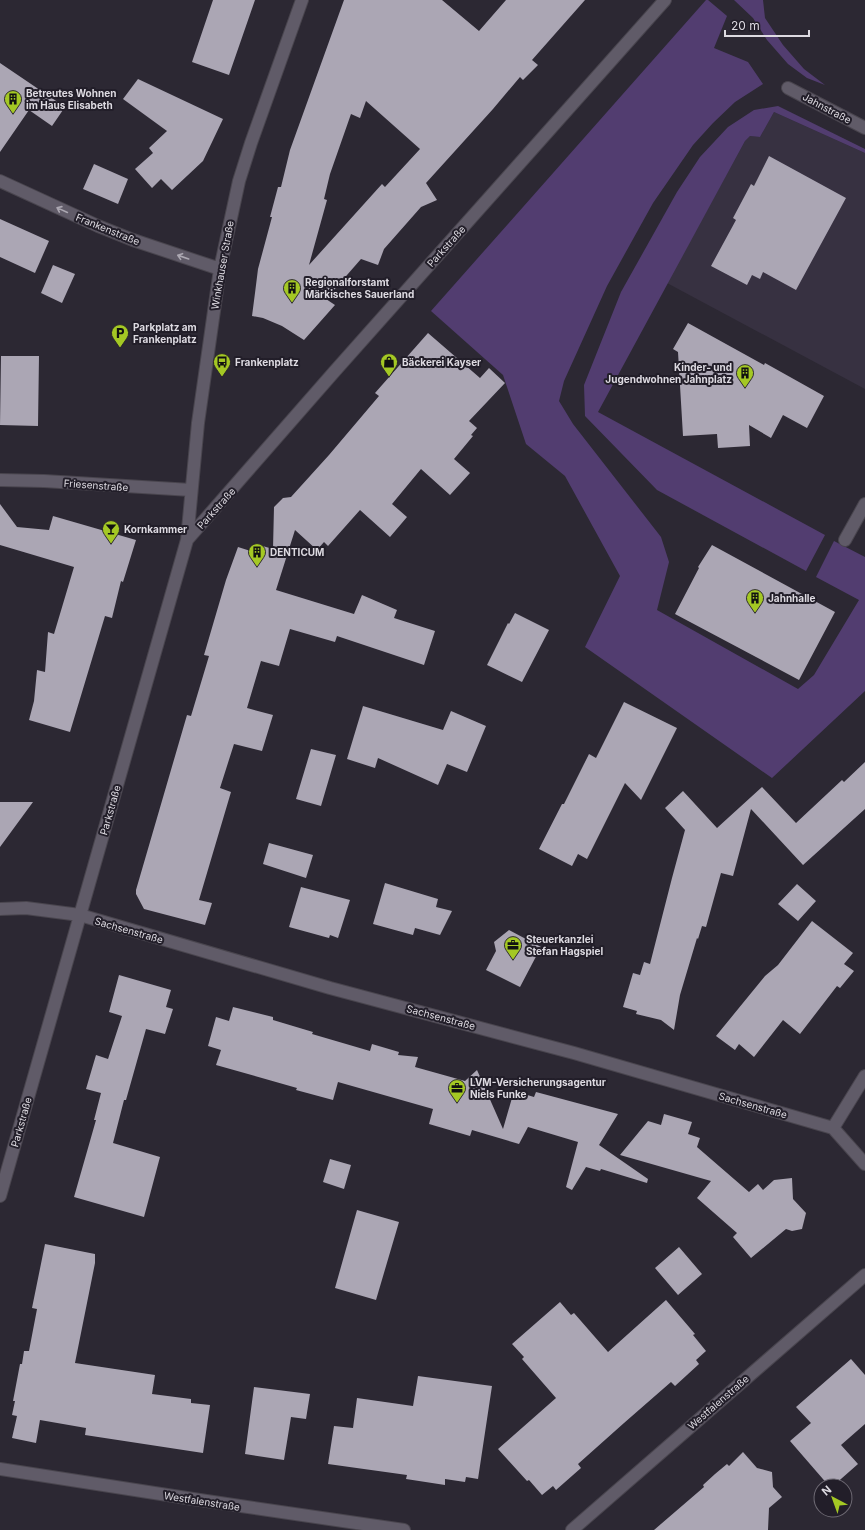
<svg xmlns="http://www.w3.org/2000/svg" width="865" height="1530" font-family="Inter,sans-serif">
  <rect width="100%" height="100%" fill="#2c2833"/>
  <path fill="#373141" d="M 774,112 L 865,153 L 865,389 L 667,283 L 745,141 L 750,136 L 760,137 Z"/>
  <path fill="#523d70" d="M 706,0 L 708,0 L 727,16 L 714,48 L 748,62 L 763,84 L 735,102 L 713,123 L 693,145 L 653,203 L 607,286 L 564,381 L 559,401 L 573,424 L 661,537 L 669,562 L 657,610 L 798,689 L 814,675 L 859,600 L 816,577 L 834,541 L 865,557 L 865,691 L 772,778 L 585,647 L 620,576 L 565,476 L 526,444 L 503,375 L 431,311 Z
    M 734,0 L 763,0 L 765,18 L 783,45 L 804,69 L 825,85 L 807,78 L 788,64 L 767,40 L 753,18 Z
    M 778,106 L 865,149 L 865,153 L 774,112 L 760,137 L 750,136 L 745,141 L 598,412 L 825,535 L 806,571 L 657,490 L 585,416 L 584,385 L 621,292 L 677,192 L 700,157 L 728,127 L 754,110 Z"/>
  <path fill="#aba6b4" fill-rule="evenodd" d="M 213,0 L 255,0 L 229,75 L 192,62 Z
    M 344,0 L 442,0 L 479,31 L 506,0 L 585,0 L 532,60 L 538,65 L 523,80 L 520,77 L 493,109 L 426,183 L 437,200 L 421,207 L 384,249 L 378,265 L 361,259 L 326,299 L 335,305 L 304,340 L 282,326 L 263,318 L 252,316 L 255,293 L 258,269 L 272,217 L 270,217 L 278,187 L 281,187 L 290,150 ZM 366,101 L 420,149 L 385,187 L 382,184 L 309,265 L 327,200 L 324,199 L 330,174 L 351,114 L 360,118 Z
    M 0,63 L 65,107 L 52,126 L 29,110 L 0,152 Z
    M 138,79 L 223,119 L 203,161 L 172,190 L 161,179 L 152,188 L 135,169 L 153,153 L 149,148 L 167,131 L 123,99 Z
    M 769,156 L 846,198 L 796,290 L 763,272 L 760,279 L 752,275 L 747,285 L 711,266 L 736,220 L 733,218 L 751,184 L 754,186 Z
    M 94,164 L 128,179 L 118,204 L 83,189 Z
    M 0,219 L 49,241 L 35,273 L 0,257 Z
    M 53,265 L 75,274 L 62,303 L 41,293 Z
    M 688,323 L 764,365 L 765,363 L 824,396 L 807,428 L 783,415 L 771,438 L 749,425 L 750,446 L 718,448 L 717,434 L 683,436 L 678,352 L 673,349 Z
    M 428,333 L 480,378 L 489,368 L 505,383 L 469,421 L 477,428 L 471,435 L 473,436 L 454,459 L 470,473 L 450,495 L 421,469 L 392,504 L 407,517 L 390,537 L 360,510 L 328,546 L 324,542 L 317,550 L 295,530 L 276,590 L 354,614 L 362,595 L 397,610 L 394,618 L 435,631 L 424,665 L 337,636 L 335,642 L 290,629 L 279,666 L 261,661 L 247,708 L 273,715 L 262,751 L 234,744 L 220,788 L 231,792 L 199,900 L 212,903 L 205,925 L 144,909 L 136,894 L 136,890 L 187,715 L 191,716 L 209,656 L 204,655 L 226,580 L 238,547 L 257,553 L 259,545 L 273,549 L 274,507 L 283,498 L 291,497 L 329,455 L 379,396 L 375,393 Z
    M 1,356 L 39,356 L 38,426 L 0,425 Z
    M 0,504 L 17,527 L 49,530 L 53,516 L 136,540 L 123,582 L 121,581 L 112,618 L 105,616 L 70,732 L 29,720 L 34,701 L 37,670 L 45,672 L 48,632 L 54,634 L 74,567 L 0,545 Z
    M 712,545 L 835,612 L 799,680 L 675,614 L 699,568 L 698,567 Z
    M 515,613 L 549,630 L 522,682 L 487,665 L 508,623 L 509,624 Z
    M 624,702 L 677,728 L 641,800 L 625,783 L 587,859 L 578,854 L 572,866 L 539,849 L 562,804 L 564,804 L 589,754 L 596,758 Z
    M 363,706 L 443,730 L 451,711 L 486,726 L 467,772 L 447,764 L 438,785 L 378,758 L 375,768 L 347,759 Z
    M 311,749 L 336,755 L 321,806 L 296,799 Z
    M 865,762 L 865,809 L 803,865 L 751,809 L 733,876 L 721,873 L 706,927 L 702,926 L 698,939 L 697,938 L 680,995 L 674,1030 L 661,1020 L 636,1014 L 637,1011 L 623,1007 L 633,973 L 640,975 L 644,962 L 650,964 L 672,878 L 685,830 L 665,808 L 683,791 L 717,828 L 762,787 L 796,823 L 842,780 L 844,782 Z
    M 0,802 L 33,802 L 0,847 Z
    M 269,843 L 313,855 L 306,878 L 263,864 Z
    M 385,883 L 438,899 L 436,907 L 452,911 L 440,935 L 415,928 L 413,935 L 373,924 Z
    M 797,884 L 816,901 L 798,921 L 778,904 Z
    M 301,887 L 350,900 L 338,938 L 330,935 L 329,938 L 289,927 Z
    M 812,921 L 853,953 L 844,964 L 854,971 L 840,988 L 837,986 L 800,1034 L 783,1020 L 754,1057 L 739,1044 L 735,1050 L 716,1036 L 765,976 L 778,965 Z
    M 509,930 L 541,947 L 520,987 L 486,970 L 496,951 L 494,942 Z
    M 119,975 L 171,990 L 166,1007 L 173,1009 L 165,1034 L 146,1029 L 126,1100 L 124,1100 L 113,1143 L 160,1157 L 144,1217 L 74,1197 L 96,1120 L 94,1120 L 101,1093 L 86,1089 L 96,1055 L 108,1059 L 122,1016 L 109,1012 Z
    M 233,1007 L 273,1017 L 273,1020 L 313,1032 L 312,1034 L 370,1051 L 372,1044 L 399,1052 L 398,1055 L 418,1057 L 415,1067 L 465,1081 L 477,1070 L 503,1129 L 514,1091 L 534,1097 L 536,1092 L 618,1114 L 599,1145 L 648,1179 L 647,1183 L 601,1169 L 600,1171 L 586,1167 L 572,1190 L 566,1187 L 578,1142 L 528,1127 L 519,1144 L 472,1130 L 470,1136 L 429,1124 L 433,1109 L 338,1082 L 333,1100 L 296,1090 L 297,1088 L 216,1065 L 221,1050 L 208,1046 L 216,1017 L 229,1021 Z
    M 664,1114 L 692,1122 L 688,1134 L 700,1138 L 697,1147 L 749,1192 L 758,1184 L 763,1190 L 774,1180 L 792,1178 L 793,1199 L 806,1213 L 802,1229 L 792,1231 L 786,1229 L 751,1258 L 733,1237 L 737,1233 L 697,1198 L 711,1181 L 620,1155 L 648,1121 L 661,1125 Z
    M 330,1159 L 351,1165 L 344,1189 L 323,1182 Z
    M 357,1210 L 399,1222 L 376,1300 L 335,1288 Z
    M 45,1244 L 95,1254 L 95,1263 L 75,1363 L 155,1375 L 152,1394 L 191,1399 L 191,1403 L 210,1405 L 203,1453 L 85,1435 L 86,1428 L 40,1420 L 36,1443 L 12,1438 L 17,1416 L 12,1415 L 15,1401 L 13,1401 L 20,1364 L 22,1364 L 24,1351 L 29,1351 L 37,1309 L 32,1308 Z
    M 679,1247 L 702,1274 L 678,1295 L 655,1268 Z
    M 666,1300 L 695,1334 L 693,1335 L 706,1351 L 696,1360 L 699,1364 L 675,1386 L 671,1382 L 624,1423 L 578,1464 L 581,1468 L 556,1490 L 553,1486 L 542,1495 L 529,1480 L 527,1481 L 498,1449 L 556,1398 L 522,1359 L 524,1357 L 512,1344 L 560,1302 L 571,1315 L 574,1313 L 608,1352 Z
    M 851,1359 L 865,1375 L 865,1424 L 841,1445 L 858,1464 L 833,1486 L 829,1486 L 790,1441 L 811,1423 L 796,1407 Z
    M 418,1376 L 492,1386 L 478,1479 L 466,1477 L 465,1482 L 445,1479 L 445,1485 L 406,1479 L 407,1475 L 328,1464 L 334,1426 L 353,1428 L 357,1398 L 413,1406 Z
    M 254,1387 L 310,1394 L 306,1419 L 291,1417 L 284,1460 L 245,1454 Z
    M 743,1452 L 757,1468 L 772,1472 L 773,1487 L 782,1497 L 769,1508 L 768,1530 L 654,1530 L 704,1487 L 703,1485 L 715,1474 L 727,1464 L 729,1466 Z"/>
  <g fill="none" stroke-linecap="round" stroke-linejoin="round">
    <g stroke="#49454e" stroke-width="14">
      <path id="minor" d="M 788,88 L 865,128
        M 0,181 L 98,226 L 133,240 L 220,269
        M 0,480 L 44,481 L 191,490
        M 187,540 L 198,423 L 220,269 L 239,181 L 251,143 L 302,0
        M 845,540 L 865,504
        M 0,909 L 26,908 L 80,915 L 330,988 L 574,1053 L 833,1128 L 865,1164
        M 833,1128 L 865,1076
        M 0,1196 L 187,540 L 334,372 L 665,0
        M 0,1469 L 193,1499 L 404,1530
        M 572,1530 L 865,1275"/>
    </g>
    <use href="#minor" stroke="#605b68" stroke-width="12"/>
  </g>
  <defs><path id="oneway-shaft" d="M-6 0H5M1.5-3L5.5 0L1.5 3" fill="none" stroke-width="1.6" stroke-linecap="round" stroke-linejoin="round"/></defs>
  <g stroke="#aba7b1">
    <use href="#oneway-shaft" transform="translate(62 210) rotate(-155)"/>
    <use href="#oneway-shaft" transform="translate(183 257) rotate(-161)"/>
  </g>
  <defs>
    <g id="building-pin" transform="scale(0.9)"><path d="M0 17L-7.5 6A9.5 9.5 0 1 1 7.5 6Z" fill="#a4c824" stroke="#221e29"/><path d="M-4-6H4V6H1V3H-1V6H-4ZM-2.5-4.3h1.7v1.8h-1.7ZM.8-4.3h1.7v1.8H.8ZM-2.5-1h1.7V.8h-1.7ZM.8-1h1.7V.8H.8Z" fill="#111"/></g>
    <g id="parking-pin" transform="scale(0.9)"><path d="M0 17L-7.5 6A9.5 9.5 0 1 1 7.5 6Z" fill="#a4c824" stroke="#221e29"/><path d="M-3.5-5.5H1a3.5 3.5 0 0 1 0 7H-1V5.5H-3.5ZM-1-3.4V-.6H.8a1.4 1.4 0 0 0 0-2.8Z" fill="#111"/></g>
    <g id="bus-pin" transform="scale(0.9)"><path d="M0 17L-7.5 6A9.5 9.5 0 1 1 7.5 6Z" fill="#a4c824" stroke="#221e29"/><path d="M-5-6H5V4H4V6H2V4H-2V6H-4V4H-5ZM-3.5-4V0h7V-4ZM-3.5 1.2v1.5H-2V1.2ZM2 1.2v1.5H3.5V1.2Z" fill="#111"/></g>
    <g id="shop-pin" transform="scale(0.9)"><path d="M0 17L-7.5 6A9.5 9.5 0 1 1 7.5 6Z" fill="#a4c824" stroke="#221e29"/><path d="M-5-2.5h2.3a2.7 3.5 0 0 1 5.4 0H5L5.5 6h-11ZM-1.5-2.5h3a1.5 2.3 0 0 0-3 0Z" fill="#111"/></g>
    <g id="bar-pin" transform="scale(0.9)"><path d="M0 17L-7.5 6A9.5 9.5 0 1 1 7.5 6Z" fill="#a4c824" stroke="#221e29"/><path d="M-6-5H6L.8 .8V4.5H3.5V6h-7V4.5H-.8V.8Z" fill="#111"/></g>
    <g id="office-pin" transform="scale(0.9)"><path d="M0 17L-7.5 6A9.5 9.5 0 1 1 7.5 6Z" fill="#a4c824" stroke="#221e29"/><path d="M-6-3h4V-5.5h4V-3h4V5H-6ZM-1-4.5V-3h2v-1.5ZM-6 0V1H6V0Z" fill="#111"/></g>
  </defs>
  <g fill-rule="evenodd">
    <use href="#building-pin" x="13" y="99"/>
    <use href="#building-pin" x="292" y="288"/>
    <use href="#parking-pin" x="120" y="333"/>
    <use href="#bus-pin" x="222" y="362"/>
    <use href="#shop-pin" x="389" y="362"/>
    <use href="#building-pin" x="745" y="373"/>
    <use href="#bar-pin" x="111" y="529"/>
    <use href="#building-pin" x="257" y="552"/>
    <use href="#building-pin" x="755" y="598"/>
    <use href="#office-pin" x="513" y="945"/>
    <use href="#office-pin" x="457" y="1088"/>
  </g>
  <g text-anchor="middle" stroke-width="4" stroke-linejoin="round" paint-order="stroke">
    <g font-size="10" font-weight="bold" fill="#dddae1" stroke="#221e29" text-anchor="start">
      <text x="26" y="97">Betreutes Wohnen<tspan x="26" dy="12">im Haus Elisabeth</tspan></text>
      <text x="305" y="286">Regionalforstamt<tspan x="305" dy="12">Märkisches Sauerland</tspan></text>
      <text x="133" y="331">Parkplatz am<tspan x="133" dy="12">Frankenplatz</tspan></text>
      <text x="235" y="366">Frankenplatz</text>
      <text x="402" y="366">Bäckerei Kayser</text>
      <text x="732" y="371" text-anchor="end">Kinder- und<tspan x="732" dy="12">Jugendwohnen Jahnplatz</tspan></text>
      <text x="124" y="533">Kornkammer</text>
      <text x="270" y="556">DENTICUM</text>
      <text x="768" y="602">Jahnhalle</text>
      <text x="526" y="943">Steuerkanzlei<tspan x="526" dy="12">Stefan Hagspiel</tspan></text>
      <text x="470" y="1086">LVM-Versicherungsagentur<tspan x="470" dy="12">Niels Funke</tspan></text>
    </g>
    <g font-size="10" fill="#dddae1" stroke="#221e29">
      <text transform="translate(827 108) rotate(28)" y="4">Jahnstraße</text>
      <text transform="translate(108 229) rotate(22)" y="4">Frankenstraße</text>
      <text transform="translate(446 246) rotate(-48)" y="4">Parkstraße</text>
      <text transform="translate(222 265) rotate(-80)" y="4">Winkhauser Straße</text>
      <text transform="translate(96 485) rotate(4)" y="4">Friesenstraße</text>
      <text transform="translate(216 508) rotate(-48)" y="4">Parkstraße</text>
      <text transform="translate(110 810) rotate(-74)" y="4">Parkstraße</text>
      <text transform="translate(129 930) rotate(16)" y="4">Sachsenstraße</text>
      <text transform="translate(441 1017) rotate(15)" y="4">Sachsenstraße</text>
      <text transform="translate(753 1105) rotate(16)" y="4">Sachsenstraße</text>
      <text transform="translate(21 1122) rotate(-74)" y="4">Parkstraße</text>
      <text transform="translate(718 1402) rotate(-41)" y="4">Westfalenstraße</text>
      <text transform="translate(202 1501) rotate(9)" y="4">Westfalenstraße</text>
    </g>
  </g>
  <g transform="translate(833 1498) rotate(319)"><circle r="19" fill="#221e29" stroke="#6d6973"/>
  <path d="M0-3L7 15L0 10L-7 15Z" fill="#a4c824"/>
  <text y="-6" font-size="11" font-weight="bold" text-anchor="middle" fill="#dddae1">N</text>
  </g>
  <path d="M725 30v6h84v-6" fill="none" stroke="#dddae1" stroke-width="2"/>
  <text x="731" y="30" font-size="12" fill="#dddae1" stroke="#221e29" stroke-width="3" paint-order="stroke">20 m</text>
</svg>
